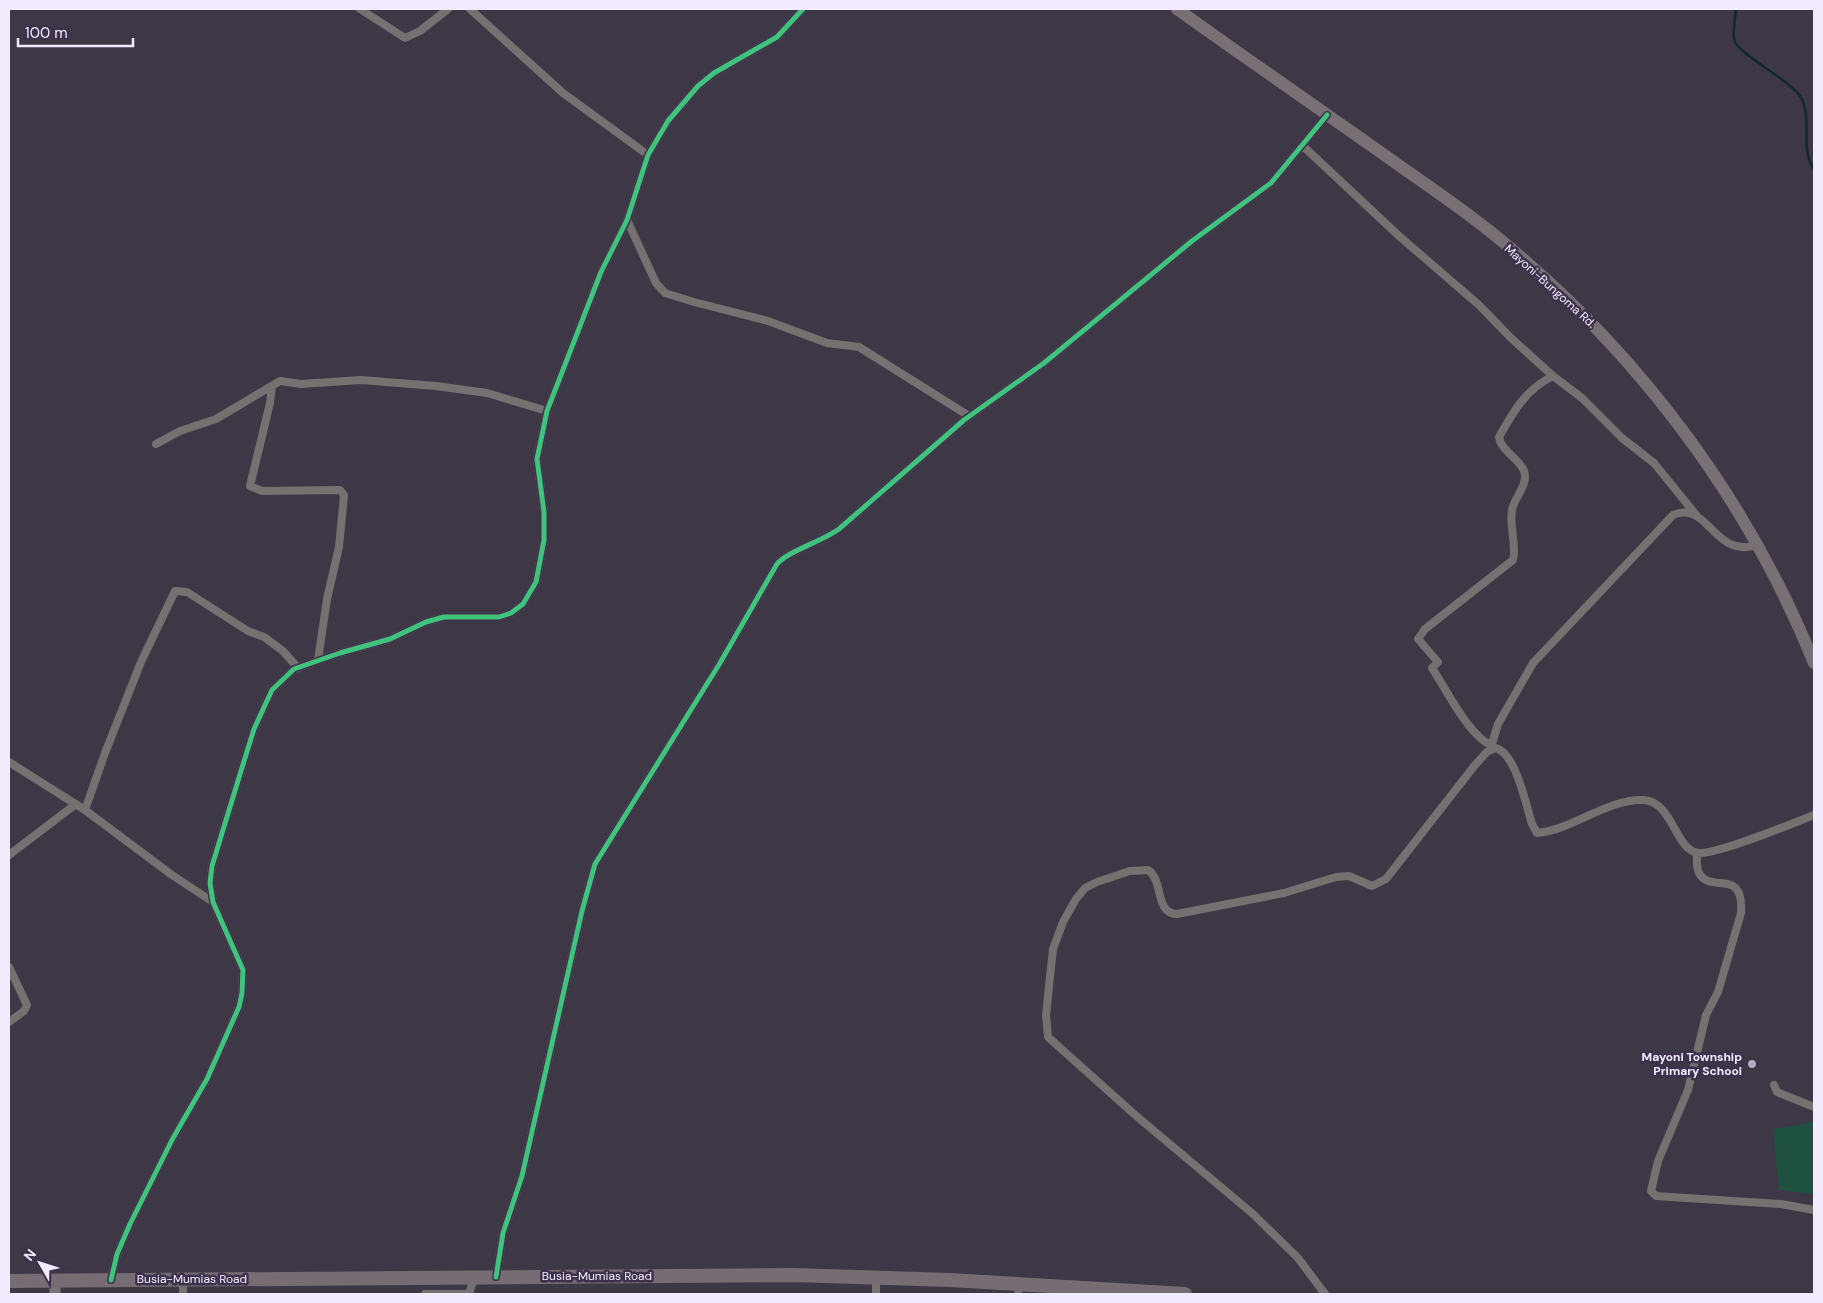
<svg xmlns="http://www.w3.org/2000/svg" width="1823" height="1303" font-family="'DM Sans',sans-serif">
  <rect width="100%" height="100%" fill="#3e3746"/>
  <path fill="#1e513f" d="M 1814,1122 L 1814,1194 L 1779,1190 L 1773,1129 Z"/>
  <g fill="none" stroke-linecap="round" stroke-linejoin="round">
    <path stroke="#0f292d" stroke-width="2.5" d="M 1736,9 C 1735,18 1733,30 1734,39 C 1735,53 1792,80 1802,99 C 1812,121 1800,150 1814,169"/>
    <path stroke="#767070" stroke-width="8" d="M 360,9 L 405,38 L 420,31 L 448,9
      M 470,9 L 563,93 L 648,155
      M 1303,146 L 1399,236 L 1479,305 L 1511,338 L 1553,376 L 1582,398 L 1622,438 L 1654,463 L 1697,516
      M 627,220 L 656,283 L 665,293 L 694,302 L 768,321 L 827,343 L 859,347 L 969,416
      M 272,386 L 270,403 L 250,486 L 262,491 L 340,490 L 344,495 L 339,547 L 327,599 L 318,660
      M 156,444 L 180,431 L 216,419 L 280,381 L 301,384 L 361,380 L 436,386 L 487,393 L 547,411
      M 1491,745 C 1469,736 1446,689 1432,668 L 1438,662 L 1418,639 L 1425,629 L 1513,560 C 1517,545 1509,527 1512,510 C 1514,498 1529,484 1524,471 C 1519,458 1501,451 1499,437 C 1513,412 1526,389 1553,376
      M 1490,750 L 1498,724 L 1533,663 L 1673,515 C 1709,500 1713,559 1757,545
      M 9,762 L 85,810 L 172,875 L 213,902
      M 85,810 L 105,753 L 141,662 L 175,591 L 187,592 L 248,631 L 264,637 L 283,651 L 298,668
      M 1697,853 C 1697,859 1696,867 1699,873 C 1711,895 1744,866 1741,913 L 1718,992 L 1706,1015 L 1688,1090 L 1658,1161 L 1651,1191 L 1656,1196 L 1781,1204 L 1814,1210
      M 9,855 L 76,804
      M 9,967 L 27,1005 L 24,1011 L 9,1022
      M 1774,1085 L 1777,1092 L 1814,1107
      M 496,1277 L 503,1233 L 522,1176 L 582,911 L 595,864 L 720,663 L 777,564 C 788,551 821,542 839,529 L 964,420 L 1044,363 L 1192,241 L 1271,183 L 1327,115
      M 111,1280 L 117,1254 L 130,1224 L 173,1138 L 207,1079 L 239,1007 L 242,993 L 243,970 L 213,902 L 210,883 L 212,866 L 241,771 L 254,729 L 272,690 L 294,669 L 340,653 L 390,639 L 426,622 L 444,617 L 499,617 L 511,613 L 523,604 L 536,582 L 544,540 L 544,512 L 537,459 L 547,411 L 601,272 L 627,220 L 648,155 L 668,121 L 698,86 L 714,73 L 777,37 L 803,9
      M 183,1280 L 183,1294
      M 425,1294 L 466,1294
      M 469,1294 L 474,1278
      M 876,1294 L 876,1277
      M 1018,1294 L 1019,1284
      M 1325,1294 L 1298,1258 L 1253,1214 L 1134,1114 L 1048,1037 L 1046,1015 L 1053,949 L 1063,922 L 1076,899 L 1085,888 L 1097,882 L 1130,871 L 1148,870 C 1164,880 1154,913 1177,914 L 1284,893 L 1336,877 L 1349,876 L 1372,886 L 1386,879 L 1475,765 L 1487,752 L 1495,748 C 1516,752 1526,806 1532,824 L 1537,833 C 1573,830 1606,799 1643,800 C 1673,801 1675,850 1698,853 C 1717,855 1793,823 1814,815"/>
    <path stroke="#7a7275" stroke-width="11" d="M 55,1281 L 55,1294"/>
    <path stroke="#797075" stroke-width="12" d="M 1177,9 C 1243,56 1309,102 1376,149 C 1416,178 1458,205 1497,237 C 1636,350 1747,497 1814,663"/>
    <path stroke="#756d73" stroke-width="14" d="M 9,1281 L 794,1275 L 950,1280 L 1185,1294"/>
    <g stroke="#3d314c" stroke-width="8">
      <path id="cycleway" d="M 496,1277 L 503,1233 L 522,1176 L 582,911 L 595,864 L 720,663 L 777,564 C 788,551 821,542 839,529 L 964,420 L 1044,363 L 1192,241 L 1271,183 L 1327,115
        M 111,1280 L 117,1254 L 130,1224 L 173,1138 L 207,1079 L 239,1007 L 242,993 L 243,970 L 213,902 L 210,883 L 212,866 L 241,771 L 254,729 L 272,690 L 294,669 L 340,653 L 390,639 L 426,622 L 444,617 L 499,617 L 511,613 L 523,604 L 536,582 L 544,540 L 544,512 L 537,459 L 547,411 L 601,272 L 627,220 L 648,155 L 668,121 L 698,86 L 714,73 L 777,37 L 803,9"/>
    </g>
    <use href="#cycleway" stroke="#40c37c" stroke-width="5"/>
  </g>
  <circle fill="#b3acbd" stroke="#3d314c" stroke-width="2" cx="1752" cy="1064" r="5"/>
  <g text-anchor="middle" stroke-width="5" stroke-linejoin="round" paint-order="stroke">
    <g font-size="12" fill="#f2ebfd" stroke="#3d314c">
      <text transform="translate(1550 286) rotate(42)" y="4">Mayoni-Bungoma Rd.</text>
      <text x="597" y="1280">Busia-Mumias Road</text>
      <text x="192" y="1283">Busia-Mumias Road</text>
    </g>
    <g font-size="12" font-weight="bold" fill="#f2ebfd" stroke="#3d314c" text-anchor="end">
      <text x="1742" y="1061">Mayoni Township<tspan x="1742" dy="14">Primary School</tspan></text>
    </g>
  </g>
  <rect width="1823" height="1303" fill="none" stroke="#f2ebfd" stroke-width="20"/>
  <g transform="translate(40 1263) rotate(309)" stroke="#3d314c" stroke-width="4" paint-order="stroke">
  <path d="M0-4L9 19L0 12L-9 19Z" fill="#f2ebfd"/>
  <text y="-8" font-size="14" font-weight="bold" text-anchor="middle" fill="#f2ebfd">N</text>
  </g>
  <path d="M18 38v8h115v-8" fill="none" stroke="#f2ebfd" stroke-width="2.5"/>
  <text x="25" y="38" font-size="15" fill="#f2ebfd" stroke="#3d314c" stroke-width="4" paint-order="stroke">100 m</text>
</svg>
